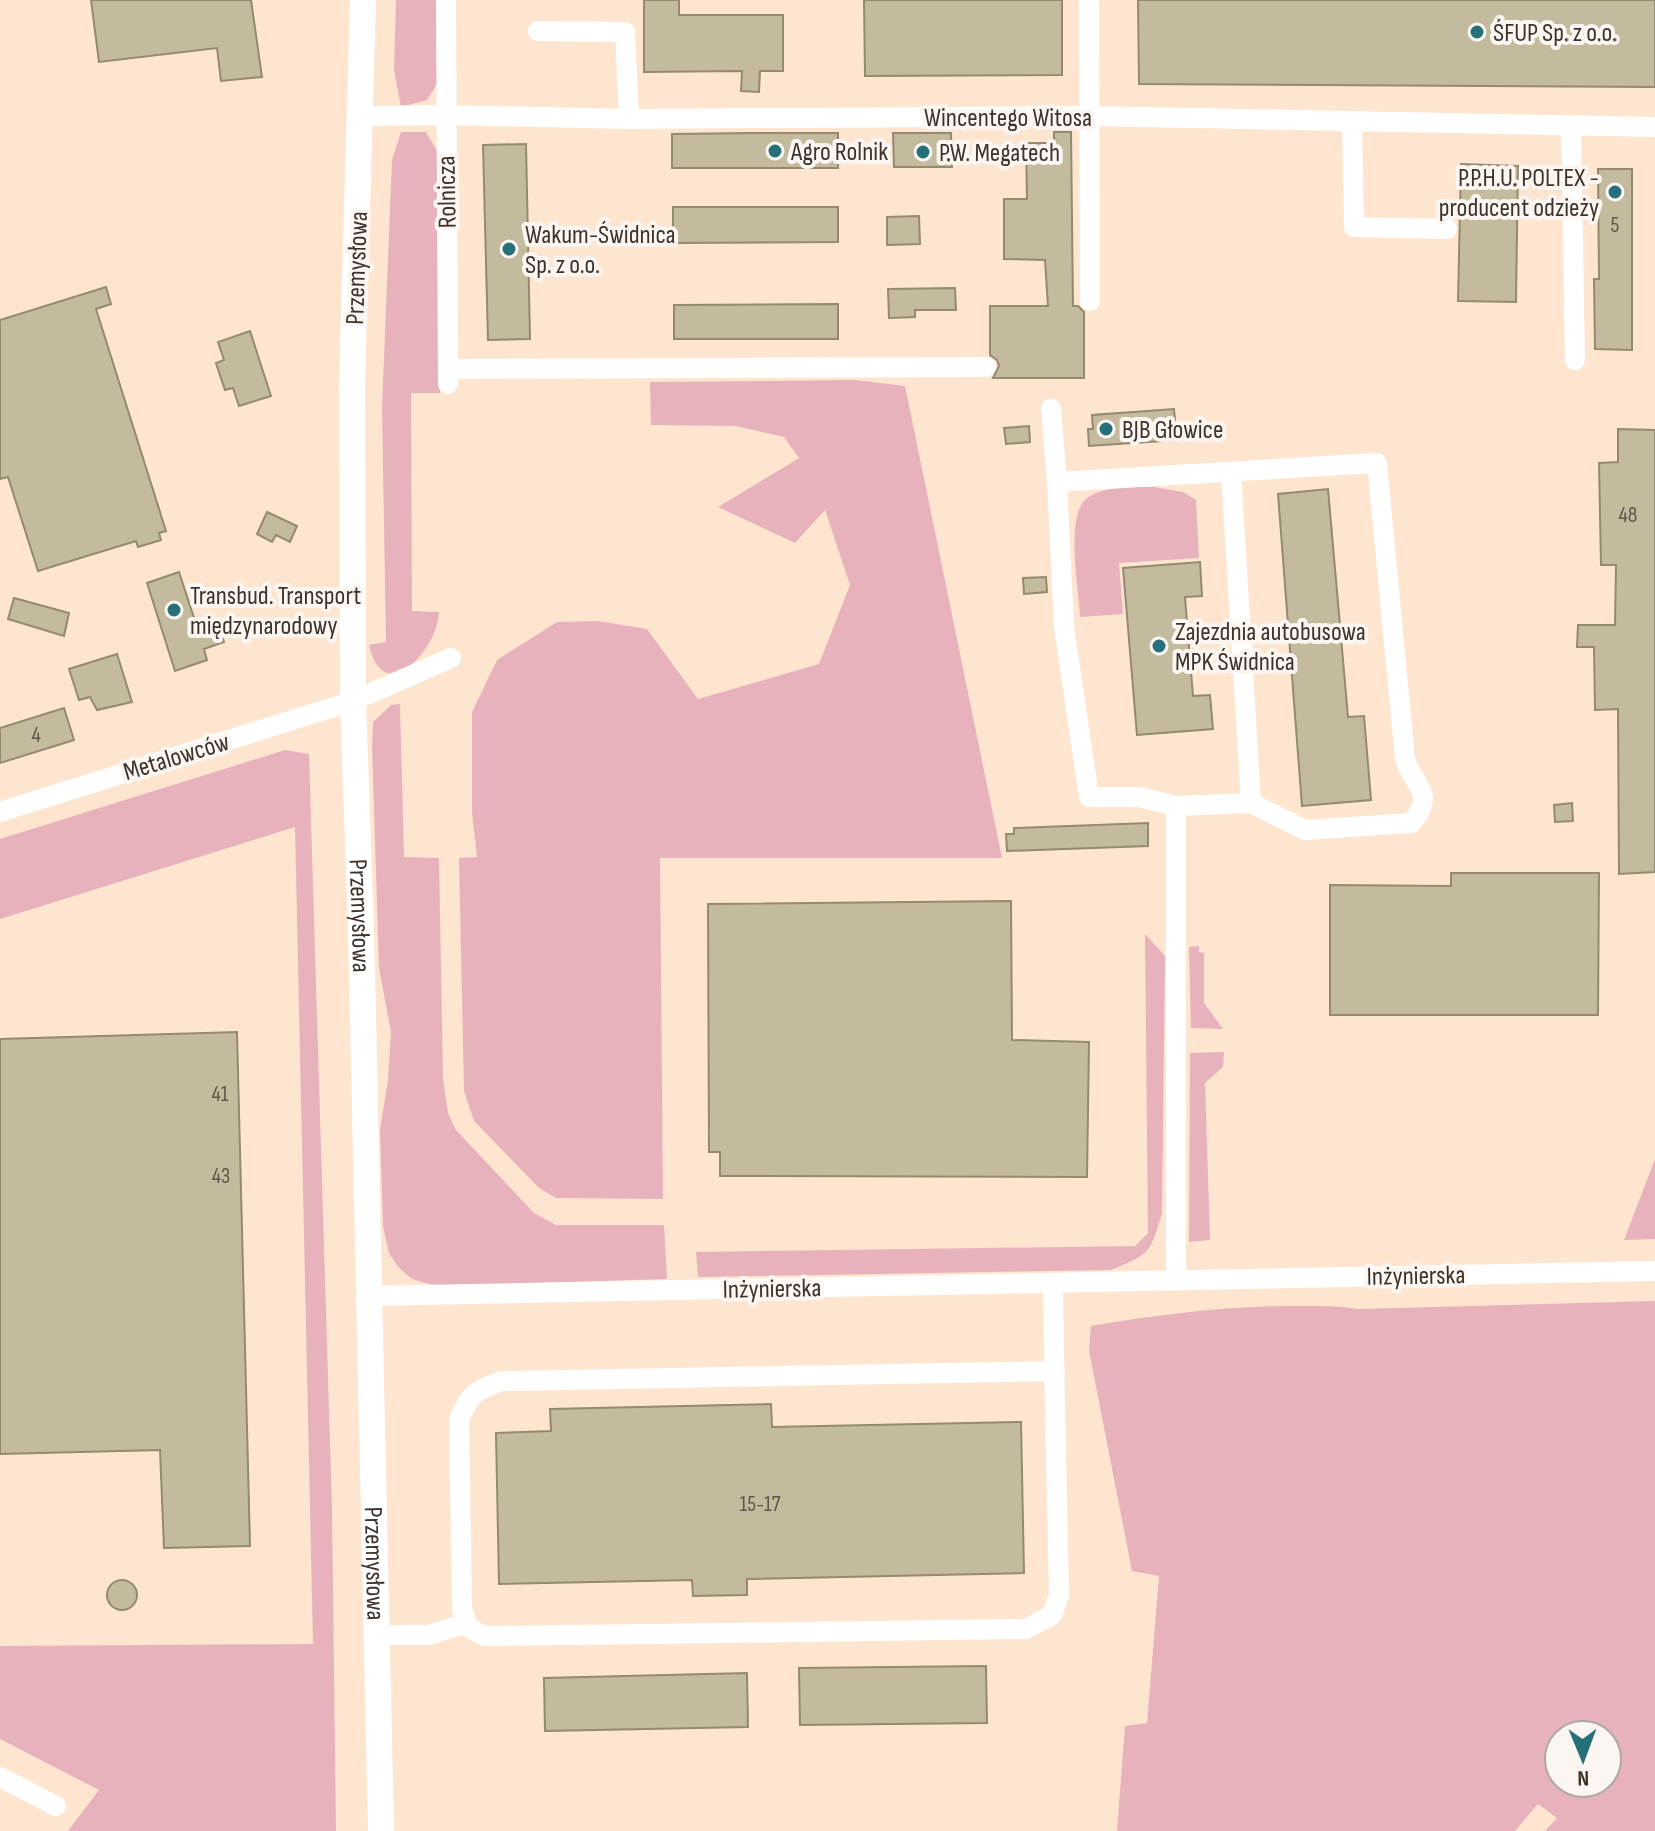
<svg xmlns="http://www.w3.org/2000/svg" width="1655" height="1831" font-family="'Sofia Sans Condensed',sans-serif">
  <rect width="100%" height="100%" fill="#fee5cf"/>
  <path fill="#e7b2bc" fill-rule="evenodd" d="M 396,0 L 438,0 L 438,82 L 427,100 L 401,107 L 394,70 Z
    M 401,132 L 426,132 L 437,151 L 440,393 L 411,393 L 412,611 L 439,612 C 437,652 383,708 369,645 L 386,642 L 382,408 L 392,160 Z
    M 855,380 L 905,386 L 1002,858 L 660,858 L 663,1199 L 556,1198 L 539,1188 L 474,1121 L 464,1091 L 459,858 L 477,857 L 472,813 L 472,712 L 497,660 L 557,622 L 598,621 L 647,629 L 698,699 L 819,664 L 850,585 L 825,510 L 795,543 L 718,507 L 799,458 L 784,437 L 736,426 L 651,425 L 650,382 Z
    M 1154,487 L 1183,492 L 1196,500 L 1199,558 L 1119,563 L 1123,614 L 1080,617 C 1079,590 1065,517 1086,499 C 1103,485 1133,487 1154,487 Z
    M 400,704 L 404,857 L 439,858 L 443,1079 L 448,1113 L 456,1130 L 534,1213 L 556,1225 L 664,1225 L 667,1279 L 436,1286 L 412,1279 L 398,1267 L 389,1253 L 383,1226 L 380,1129 L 388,1080 L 391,1032 L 379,968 L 372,746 L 373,722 L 391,705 Z
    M 285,750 L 309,754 L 332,1509 L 336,1831 L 68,1831 L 99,1790 L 0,1739 L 0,1646 L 313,1644 L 295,827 L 0,919 L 0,839 Z
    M 1145,934 L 1165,956 L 1162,1213 C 1150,1254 1150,1254 1111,1270 L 698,1277 L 696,1252 L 1135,1246 L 1148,1233 Z
    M 1199,946 L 1199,952 L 1204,953 L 1204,1003 L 1223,1029 L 1191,1028 L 1189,947 Z
    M 1224,1052 L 1223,1067 L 1205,1083 L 1210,1240 L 1189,1242 L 1190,1053 Z
    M 1655,1159 L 1655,1239 L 1624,1240 Z
    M 1655,1301 L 1655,1831 L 1545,1831 L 1557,1818 L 1538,1804 L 1515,1831 L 1117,1831 L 1125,1726 L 1147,1723 L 1159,1576 L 1132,1571 L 1089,1351 L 1091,1326 C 1155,1315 1219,1307 1284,1306 C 1309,1306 1334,1305 1359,1309 ZM 1559,1735 L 1607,1735 L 1607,1783 L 1559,1783 Z"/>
  <path fill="#c4bb9f" stroke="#938a70" stroke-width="2" d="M 91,0 L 251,0 L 262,77 L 221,81 L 217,48 L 99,62 Z
    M 644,0 L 679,0 L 679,15 L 783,15 L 783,71 L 760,71 L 759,92 L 741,91 L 742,71 L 644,72 Z
    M 864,0 L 1062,0 L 1062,75 L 865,76 Z
    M 1138,0 L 1655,0 L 1655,87 L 1139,84 Z
    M 1054,132 L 1071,132 L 1073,306 L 1078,306 L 1084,312 L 1084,378 L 993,378 L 999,366 L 997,360 L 990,355 L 990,306 L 1048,306 L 1045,260 L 1004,259 L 1004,199 L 1027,199 L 1026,143 L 1054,143 Z
    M 754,133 L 838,133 L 838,168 L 672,168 L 672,134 Z
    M 893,133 L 951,133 L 952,167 L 894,167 Z
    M 526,144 L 530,339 L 488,340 L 483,145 Z
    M 1461,164 L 1518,166 L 1516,302 L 1458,301 Z
    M 1598,169 L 1632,169 L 1632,350 L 1595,349 L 1594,279 L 1599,279 Z
    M 673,207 L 838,207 L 838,242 L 673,243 Z
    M 919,216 L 920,244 L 887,245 L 887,217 Z
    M 106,287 L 111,304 L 96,309 L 166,531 L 159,533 L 161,540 L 138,547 L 136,541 L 38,571 L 8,477 L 0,479 L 0,320 Z
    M 955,288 L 956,310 L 915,310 L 915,317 L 889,318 L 888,289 Z
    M 838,304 L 838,339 L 674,339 L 674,305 Z
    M 250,331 L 271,396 L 239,406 L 233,388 L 225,390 L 216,363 L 224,360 L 218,342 Z
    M 1174,409 L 1177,440 L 1089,446 L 1088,429 L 1093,429 L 1092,415 Z
    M 1029,426 L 1030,442 L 1006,444 L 1004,428 Z
    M 1618,429 L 1655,430 L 1655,872 L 1619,874 L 1618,709 L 1595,710 L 1594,647 L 1577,647 L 1578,625 L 1615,625 L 1616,565 L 1601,565 L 1599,463 L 1618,462 Z
    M 1328,489 L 1348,717 L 1364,716 L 1371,800 L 1302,806 L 1278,494 Z
    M 267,512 L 297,526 L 290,542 L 276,535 L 272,542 L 257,534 Z
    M 1200,562 L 1202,596 L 1185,597 L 1193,696 L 1210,695 L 1213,729 L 1137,735 L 1123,568 Z
    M 179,572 L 199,633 L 218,626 L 224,642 L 204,649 L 207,660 L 175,671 L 147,583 Z
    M 1046,577 L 1047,592 L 1024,594 L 1023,578 Z
    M 14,598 L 69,613 L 64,636 L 8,619 Z
    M 117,654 L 132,702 L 97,710 L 90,697 L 79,700 L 69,669 Z
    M 64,708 L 74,740 L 0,763 L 0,728 Z
    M 1572,803 L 1573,821 L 1555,822 L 1554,805 Z
    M 1148,823 L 1148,846 L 1007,851 L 1006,834 L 1014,834 L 1014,828 Z
    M 1451,873 L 1599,873 L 1598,1015 L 1330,1015 L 1330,885 L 1451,886 Z
    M 1011,901 L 1012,1040 L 1089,1042 L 1087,1177 L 720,1176 L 720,1152 L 709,1152 L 708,904 Z
    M 237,1032 L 250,1546 L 164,1548 L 160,1450 L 0,1454 L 0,1039 Z
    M 771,1404 L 772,1427 L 1021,1422 L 1024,1573 L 747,1579 L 747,1595 L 693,1596 L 692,1580 L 499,1584 L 496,1433 L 551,1431 L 550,1409 Z
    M107 1595a15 15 0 1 1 30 0a15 15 0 1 1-30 0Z
    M 986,1666 L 987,1723 L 800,1725 L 799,1668 Z
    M 747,1673 L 748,1727 L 545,1731 L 544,1678 Z"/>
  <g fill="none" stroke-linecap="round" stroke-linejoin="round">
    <path stroke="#fff" stroke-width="20" d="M 446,0 L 448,384
      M 1089,0 L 1090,301
      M 538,31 L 625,32 L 629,119
      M 361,116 L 446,115 L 629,119 L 1088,116 L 1655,127
      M 1352,122 L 1354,227 L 1447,229
      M 1571,126 L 1575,360
      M 448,369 L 986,367
      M 1051,409 L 1057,482
      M 1176,806 L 1139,797 L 1089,797 L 1064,627 L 1057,482 L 1377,463 L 1405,759 C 1414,787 1437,794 1411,823 L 1305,830 L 1251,803
      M 0,812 L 353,701 L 451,658
      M 1176,1280 L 1176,806 L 1251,803 L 1231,472
      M 1053,1284 C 1054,1387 1057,1491 1059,1595 L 1052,1615 L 1026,1629 L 484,1636 L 468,1627 L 462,1609 L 459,1420 C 469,1394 476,1390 502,1381 L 1055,1371
      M 369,1296 L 1655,1271
      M 377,1635 L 429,1635 L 466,1623
      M 0,1777 L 56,1806"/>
    <path stroke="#fff" stroke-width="26" id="s1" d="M 363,0 L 352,383 L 353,701 L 361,928 L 381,1831"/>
  </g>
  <g fill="#267079" stroke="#fbf6f2" stroke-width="3">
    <circle cx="1477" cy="32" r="8"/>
    <circle cx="775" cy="151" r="8"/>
    <circle cx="923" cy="152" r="8"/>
    <circle cx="1615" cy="192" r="8"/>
    <circle cx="509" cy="249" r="8"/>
    <circle cx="1106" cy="429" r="8"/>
    <circle cx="174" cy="610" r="8"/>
    <circle cx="1159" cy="646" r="8"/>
  </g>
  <g text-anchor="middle" stroke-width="8" stroke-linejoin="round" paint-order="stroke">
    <g font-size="22" fill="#5f5548">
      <text x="1615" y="232">5</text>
      <text x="1628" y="522">48</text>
      <text x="36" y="742">4</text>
      <text x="220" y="1101">41</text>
      <text x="221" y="1183">43</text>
      <text x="760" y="1511">15-17</text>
    </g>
    <g font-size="26" fill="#3d332b" stroke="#fbf6f2" text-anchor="start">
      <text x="1493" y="41">ŚFUP Sp. z o.o.</text>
      <text x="791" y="160">Agro Rolnik</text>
      <text x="939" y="161">P.W. Megatech</text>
      <text x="1599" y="186" text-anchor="end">P.P.H.U. POLTEX -<tspan x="1599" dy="30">producent odzieży</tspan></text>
      <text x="525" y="243">Wakum-Świdnica<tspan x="525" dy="30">Sp. z o.o.</tspan></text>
      <text x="1122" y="438">BJB Głowice</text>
      <text x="190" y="604">Transbud. Transport<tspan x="190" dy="30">międzynarodowy</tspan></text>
      <text x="1175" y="640">Zajezdnia autobusowa<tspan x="1175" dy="30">MPK Świdnica</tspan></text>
    </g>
    <g font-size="26" fill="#3d332b" stroke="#fbf6f2">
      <text x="1008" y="126">Wincentego Witosa</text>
      <text transform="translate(446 192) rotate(-91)" y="9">Rolnicza</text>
      <text transform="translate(356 268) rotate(-88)" y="9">Przemysłowa</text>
      <text transform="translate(176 756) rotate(-17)" y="9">Metalowców</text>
      <text dy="9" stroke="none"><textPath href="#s1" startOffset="916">Przemysłowa</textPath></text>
      <text transform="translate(1416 1275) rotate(-1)" y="9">Inżynierska</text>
      <text transform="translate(772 1288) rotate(-1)" y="9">Inżynierska</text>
      <text dy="9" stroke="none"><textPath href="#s1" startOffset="1564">Przemysłowa</textPath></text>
    </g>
  </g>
  <g transform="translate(1583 1759) rotate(179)"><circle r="38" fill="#fbf6f2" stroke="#afa8a2" stroke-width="2"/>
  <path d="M0-6L14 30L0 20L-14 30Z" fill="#267079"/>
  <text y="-12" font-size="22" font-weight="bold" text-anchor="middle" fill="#3d332b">N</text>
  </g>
</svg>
